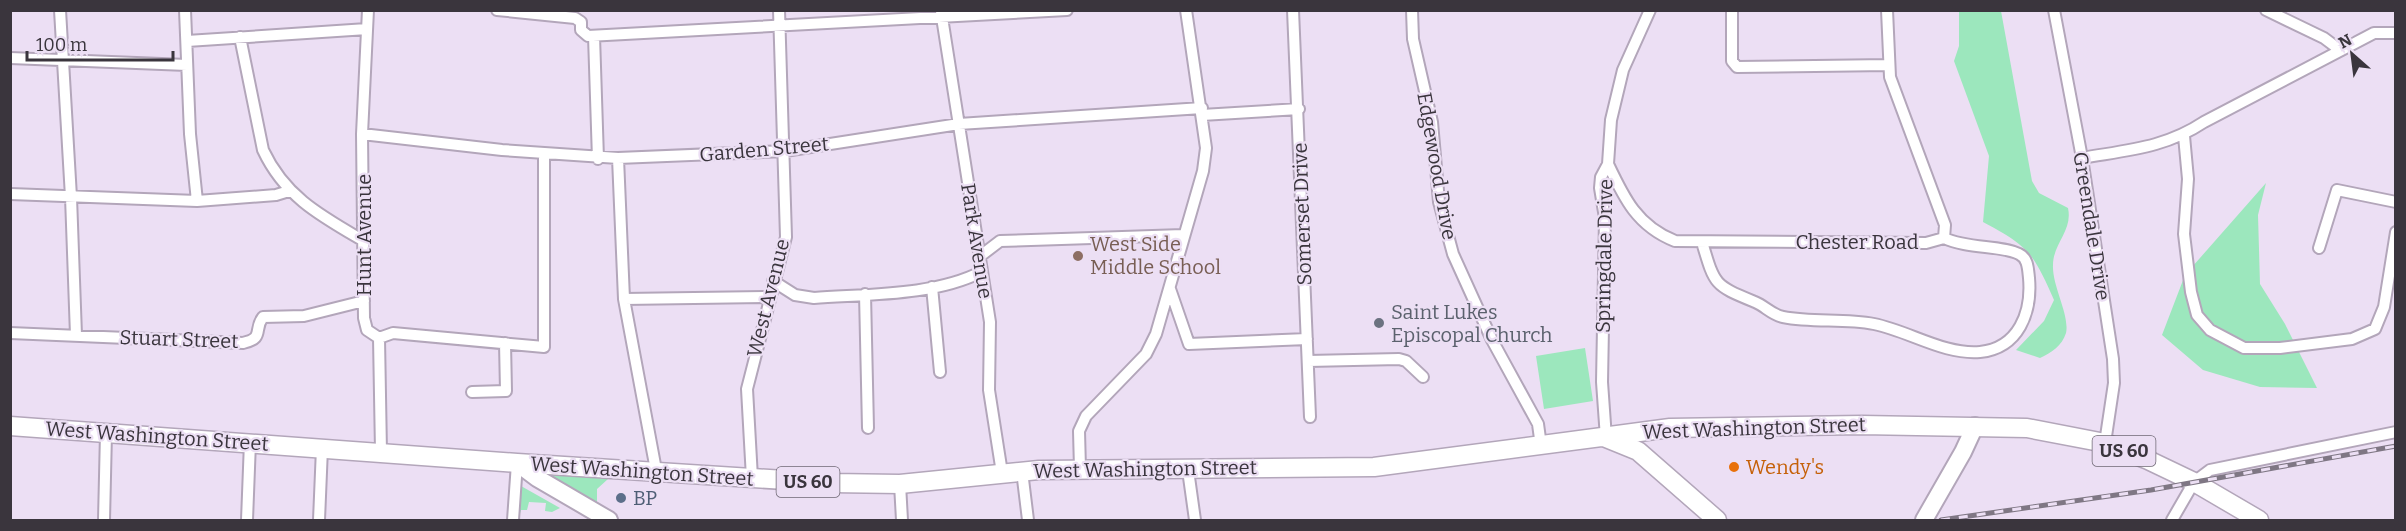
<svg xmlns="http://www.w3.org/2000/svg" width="2406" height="531" font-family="Bitter,serif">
  <rect width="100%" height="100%" fill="#ecdff4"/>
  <path fill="#9ce7bd" d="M 1959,11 L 2001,11 L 2032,181 L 2039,193 L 2068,208 C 2073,231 2053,243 2053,265 C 2052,286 2070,315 2066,333 C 2062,346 2051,353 2040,358 L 2016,350 L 2044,321 L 2054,300 C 2033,252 2028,246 1983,222 L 1989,156 L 1954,61 L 1959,46 Z
    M 2266,183 L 2258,215 L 2260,284 L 2285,324 L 2317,388 L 2260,387 L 2203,370 L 2162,335 L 2185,275 Z
    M 1585,348 L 1593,401 L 1544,409 L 1536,356 Z
    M 550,474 L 608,479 L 597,489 L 597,504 L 549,477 Z
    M 521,486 L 560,508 L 552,512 L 545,511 L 546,503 L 529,502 L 527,510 L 521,510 L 518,520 Z"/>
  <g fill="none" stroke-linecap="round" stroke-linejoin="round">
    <g stroke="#b3a6ba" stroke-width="14">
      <path id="street" d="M 60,10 L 71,197 L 76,335
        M 185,10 L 190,134 L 197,201
        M 368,10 L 362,134 L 364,318 L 367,330 L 379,338 L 381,452
        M 497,10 L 575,18 L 581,22 L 581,30 L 588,36 L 1067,10
        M 1293,10 L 1310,417
        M 1412,10 L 1413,39 L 1432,122 L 1439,202 L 1453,254 L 1492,340 L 1538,424 L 1541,446
        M 1732,10 L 1732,61 L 1737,67 L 1888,65
        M 1887,10 L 1890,77 L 1945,225 L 1944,238
        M 2054,10 L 2082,158 L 2113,359 L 2114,383 L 2105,443
        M 2266,10 L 2324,38 L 2340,50
        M 941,11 L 990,322 L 989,390 L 1002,473
        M 594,36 L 598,159
        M 240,37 L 263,150 C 285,197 321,216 364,241
        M 187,41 L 367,29
        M 10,58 L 187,65
        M 1202,115 L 1299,109
        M 362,134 L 502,150 L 618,158 L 785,151 L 959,124 L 1202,108
        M 2184,136 L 2188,179 L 2184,234 L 2191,292 L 2197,315 L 2210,330 L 2244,348 L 2280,348 L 2352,339 L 2375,329 L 2384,307 L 2396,232
        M 618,158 L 624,299 L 656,470
        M 2082,158 C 2127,150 2165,148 2204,122 L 2374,33 L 2396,33
        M 1608,164 C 1624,198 1637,226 1675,241 L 1926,243 L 1944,238
        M 10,194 L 197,201 L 276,195 L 289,191
        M 1702,242 C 1715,286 1714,285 1755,302 C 1765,306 1772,315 1783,317 C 1813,323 1844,318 1874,324 C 1909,331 1944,355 1980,352 C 2019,348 2032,312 2029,278 C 2028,269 2028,258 2019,254 C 2001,245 1968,249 1944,238
        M 2319,248 L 2337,190 L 2396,202
        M 979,257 L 1000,241 L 1183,235
        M 773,281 L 795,295 L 814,298 C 866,294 934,296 981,272
        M 932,287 L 940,372
        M 1170,289 L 1189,344 L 1307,339
        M 865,294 L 868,428
        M 624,299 L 769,297
        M 10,333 L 243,343 C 265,338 253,330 263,317 L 304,316 L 364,301
        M 379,338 L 393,333 L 544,347 L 544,153
        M 1308,361 L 1399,359 L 1406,361 L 1423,377
        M 472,392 L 506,391 L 505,343
        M 1606,438 L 1602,382 L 1605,218 L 1600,188 L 1601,177 L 1608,164 L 1611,120 L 1623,70 L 1650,10
        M 1080,469 L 1079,431 L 1086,416 L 1146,354 L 1156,334 L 1203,171 L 1206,148 L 1186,10
        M 1188,470 L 1195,520
        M 1022,471 L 1028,520
        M 752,478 L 747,389 L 786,237 L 779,10
        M 900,484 L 902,520
        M 104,520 L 106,433
        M 247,520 L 250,442
        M 319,520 L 322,448
        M 513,520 L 517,463
        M 2172,520 L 2194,482 L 2210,470 L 2396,432"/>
    </g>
    <g stroke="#b3a6ba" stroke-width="20">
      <path id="secondary" d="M 517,463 L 537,478 L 609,520
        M 1924,520 L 1963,452 L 1975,426"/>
    </g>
    <g stroke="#b3a6ba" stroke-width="21">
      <path id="primary" d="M 10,426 L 517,463 L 831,483 L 900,484 L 1039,470 L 1374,467 L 1670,428 L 1862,425 L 2027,428 L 2105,443 L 2148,460 L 2194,482 L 2259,520
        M 1606,438 L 1638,451 L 1717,520"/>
    </g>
    <use href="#street" stroke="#fff" stroke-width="10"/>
    <use href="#secondary" stroke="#fff" stroke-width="16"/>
    <use href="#primary" stroke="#fff" stroke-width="18"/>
    <g stroke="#7f7784" stroke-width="5">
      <path id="rail" d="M 1941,520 L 2151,490 L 2396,446"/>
    </g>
    <use href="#rail" stroke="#ecdff4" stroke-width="3" stroke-dasharray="9" stroke-linecap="butt"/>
  </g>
  <circle fill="#8d6e63" stroke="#ecdff4" stroke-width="2" cx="1078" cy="256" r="6"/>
  <circle fill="#6b7280" stroke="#ecdff4" stroke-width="2" cx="1379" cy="323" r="6"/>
  <circle fill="#e8710a" stroke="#ecdff4" stroke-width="2" cx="1734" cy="467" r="6"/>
  <circle fill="#5c6f8a" stroke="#ecdff4" stroke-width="2" cx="621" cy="498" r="6"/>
  <g text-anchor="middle" stroke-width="4.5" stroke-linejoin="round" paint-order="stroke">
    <g fill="#ecdff4" stroke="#6f6874" stroke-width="1.5">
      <rect x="2092.5" y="436" width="63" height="30" rx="4.5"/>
      <rect x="776.5" y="467" width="63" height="30" rx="4.5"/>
    </g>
    <g font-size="18" font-weight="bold" fill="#3a353d">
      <text x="2124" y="457">US 60</text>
      <text x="808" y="488">US 60</text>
    </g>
    <g font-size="20" fill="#3a353d" stroke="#ecdff4">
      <text transform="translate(764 149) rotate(-5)" y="7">Garden Street</text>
      <text transform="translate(1437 166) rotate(80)" y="7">Edgewood Drive</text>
      <text transform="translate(1302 214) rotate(-92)" y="7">Somerset Drive</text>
      <text transform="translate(2092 226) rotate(81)" y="7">Greendale Drive</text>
      <text transform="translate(364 235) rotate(-90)" y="7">Hunt Avenue</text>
      <text transform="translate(977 241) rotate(81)" y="7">Park Avenue</text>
      <text x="1857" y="249">Chester Road</text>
      <text transform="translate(1604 256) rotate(-89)" y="7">Springdale Drive</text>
      <text transform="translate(768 298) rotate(-76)" y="7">West Avenue</text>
      <text transform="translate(179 339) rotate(2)" y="7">Stuart Street</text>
      <text transform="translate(1754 428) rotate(-2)" y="7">West Washington Street</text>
      <text transform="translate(157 436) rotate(4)" y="7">West Washington Street</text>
      <text transform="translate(1145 469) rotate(-1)" y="7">West Washington Street</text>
      <text transform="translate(642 471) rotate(4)" y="7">West Washington Street</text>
    </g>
    <g font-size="20" fill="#785e54" stroke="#ecdff4" text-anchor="start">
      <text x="1090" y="251">West Side<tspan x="1090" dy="23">Middle School</tspan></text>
    </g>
    <g font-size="20" fill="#5b616d" stroke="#ecdff4" text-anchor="start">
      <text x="1391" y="319">Saint Lukes<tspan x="1391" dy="23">Episcopal Church</tspan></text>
    </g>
    <g font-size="20" fill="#c56008" stroke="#ecdff4" text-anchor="start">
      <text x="1746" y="474">Wendy's</text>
    </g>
    <g font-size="20" fill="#4e5e75" stroke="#ecdff4" text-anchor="start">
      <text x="633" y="505">BP</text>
    </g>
  </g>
  <rect width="2406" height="531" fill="none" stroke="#3a353d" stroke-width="24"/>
  <g transform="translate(2352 54) rotate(332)" stroke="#ecdff4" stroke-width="4.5" paint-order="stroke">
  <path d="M0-4.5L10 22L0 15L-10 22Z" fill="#3a353d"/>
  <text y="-9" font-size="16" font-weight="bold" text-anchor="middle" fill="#3a353d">N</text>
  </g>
  <path d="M27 51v9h146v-9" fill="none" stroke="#3a353d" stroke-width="3"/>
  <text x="36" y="51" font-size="18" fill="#3a353d" stroke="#ecdff4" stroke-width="4.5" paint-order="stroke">100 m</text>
</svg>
